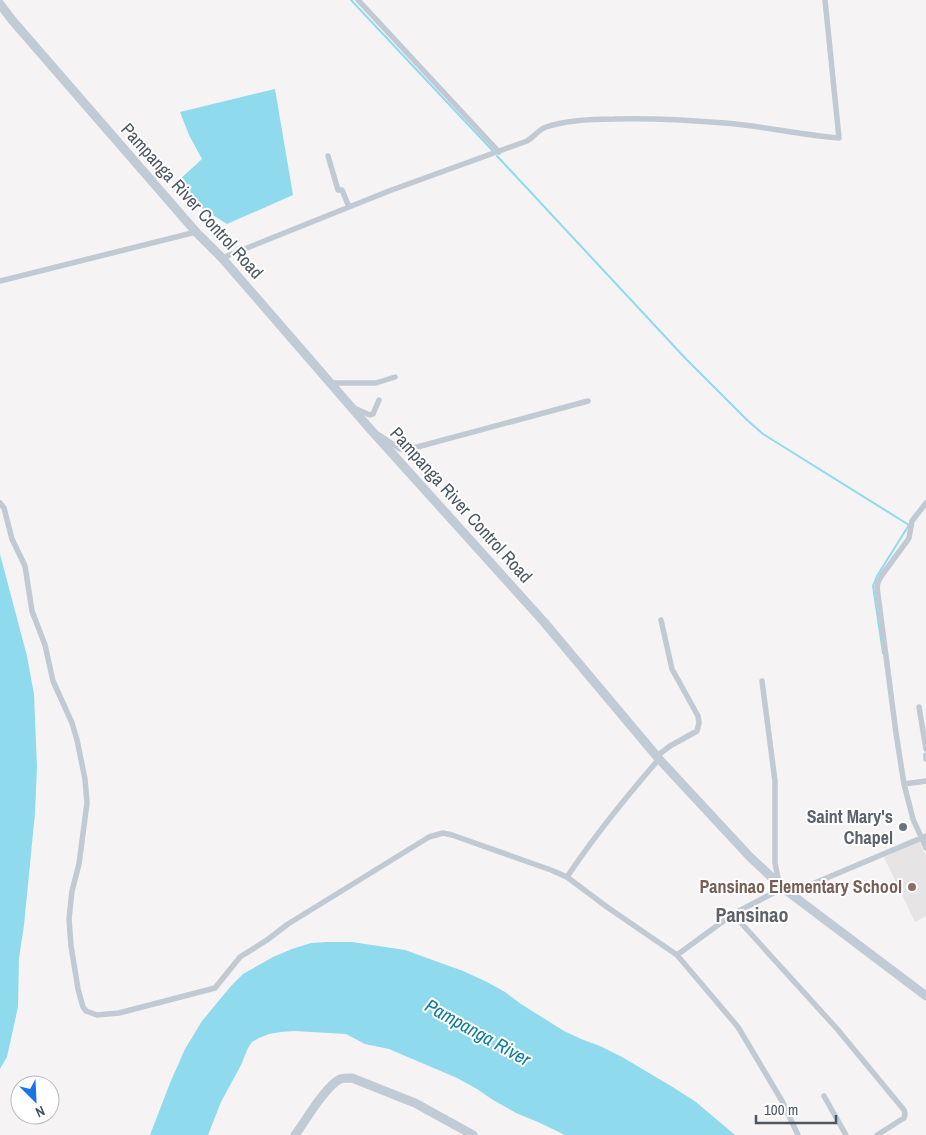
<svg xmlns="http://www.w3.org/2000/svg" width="926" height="1135" font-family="'Archivo Narrow',sans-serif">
  <rect width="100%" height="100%" fill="#f5f3f3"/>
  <path fill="#e6e4e5" d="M 919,841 L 926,856 L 926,916 L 915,922 L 884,857 Z"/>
  <path fill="#90daee" d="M 275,89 L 293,195 L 227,224 L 200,207 L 179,180 L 202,159 L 189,135 L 180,112 Z
    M 0,554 L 27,656 L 34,694 L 37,766 L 35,813 L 24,925 L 19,958 L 18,1007 L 7,1057 L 0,1069 Z
    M 327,942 L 352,942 L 405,950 L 463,971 L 487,982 L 505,992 L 521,1004 L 564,1031 L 581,1039 L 600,1046 L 622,1057 L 671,1086 L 696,1102 L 735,1135 L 565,1135 L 538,1122 L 516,1113 L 493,1100 L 477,1089 L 457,1078 L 389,1049 L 365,1044 L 346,1034 L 294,1031 L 281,1032 L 269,1034 L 259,1038 L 252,1042 L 248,1048 L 241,1065 L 221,1102 L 208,1135 L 150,1135 L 170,1083 L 185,1049 L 202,1021 L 231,986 L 243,974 L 273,957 L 292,949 L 311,943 Z"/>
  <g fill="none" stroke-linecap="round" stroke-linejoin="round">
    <path stroke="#90daee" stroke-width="2" d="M 351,0 L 493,151
      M 497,156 L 686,359 L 746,419 L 763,434 L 909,525 L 877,576 L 873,586 L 883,653"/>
    <path stroke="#c1cad2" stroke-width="5.5" d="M 358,0 L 499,152
      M 328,156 L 338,190 L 342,190 L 349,207
      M 222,258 L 389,191 L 527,141 C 534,137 538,130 546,127 C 567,120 591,119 614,119 C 651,118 688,120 725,123 C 763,126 801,135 839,138 L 825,0
      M 0,281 L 196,232
      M 331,383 L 376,383 L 395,377
      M 354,408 L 370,415 L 373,414 L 379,400
      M 379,435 L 400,449 L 406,450 L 588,401
      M 0,503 L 4,508 L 12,539 L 25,566 L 32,611 L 45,645 L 53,681 L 72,723 L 77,740 L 85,779 L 87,803 L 79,864 L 72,891 L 69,919 L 71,946 L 78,989 L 83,1007 L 86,1011 L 97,1015 L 119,1013 L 215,988 L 240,957 L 267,940 L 288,924 L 429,837 L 443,833 L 452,835 L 551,870 L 567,877 L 607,907 L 677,955 L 738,1027 L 782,1101 L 798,1135
      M 926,503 L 912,521 L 909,538 L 907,541 L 882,575 L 878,582 L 877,587 L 896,733 L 904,784 L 913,819 L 926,848
      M 762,681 L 775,781 L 775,863 L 779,883
      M 919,707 L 926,749
      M 926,755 L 926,759
      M 657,756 L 670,746 L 697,731 L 699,723 L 698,716 L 672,669 L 661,620
      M 904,784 L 926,781
      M 567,877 C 595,835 626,797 659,759
      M 791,893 L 926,836
      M 733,914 L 838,1030 L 904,1110 L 905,1114 L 904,1118 L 877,1135
      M 677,955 L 733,914 L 783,888
      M 824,1096 L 846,1135"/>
    <path stroke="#c1cbd6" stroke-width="9" d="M 0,4 L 12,20 L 196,232 L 222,258 L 371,430 L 544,622 L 659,759 L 750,857 L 783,888 L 926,996
      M 295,1135 C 306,1120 325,1087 340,1079 C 343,1078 348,1078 352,1078 L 415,1103 L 473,1135"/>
  </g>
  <circle fill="#6b7280" stroke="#fff" stroke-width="2" cx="903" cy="827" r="5"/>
  <circle fill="#8d6e63" stroke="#fff" stroke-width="2" cx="912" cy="887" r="5"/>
  <g text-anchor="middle" stroke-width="4" stroke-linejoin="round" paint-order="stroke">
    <g font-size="18" fill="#4a5661" stroke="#fff">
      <text transform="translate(192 201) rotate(48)" y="6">Pampanga River Control Road</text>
      <text transform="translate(461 505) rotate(48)" y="6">Pampanga River Control Road</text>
    </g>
    <g font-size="18" font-weight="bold" fill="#5b616d" stroke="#fff" text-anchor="end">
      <text x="893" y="823">Saint Mary's<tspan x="893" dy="21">Chapel</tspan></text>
    </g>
    <g font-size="18" font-weight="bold" fill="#785e54" stroke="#fff" text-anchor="end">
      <text x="902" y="893">Pansinao Elementary School</text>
    </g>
    <g font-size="19" font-style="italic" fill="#0c7c9b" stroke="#fff">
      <text transform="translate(478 1032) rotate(29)" y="7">Pampanga River</text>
    </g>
    <g font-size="20" font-weight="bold" fill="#5f6368" stroke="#fff">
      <text x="752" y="922">Pansinao</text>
    </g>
  </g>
  <g transform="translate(35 1100) rotate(156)"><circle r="24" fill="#ffffff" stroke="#b7bbc0"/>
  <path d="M0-4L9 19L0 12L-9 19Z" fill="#1a73e8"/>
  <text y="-8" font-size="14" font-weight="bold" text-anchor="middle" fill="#4a5661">N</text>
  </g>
  <path d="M756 1115v8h80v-8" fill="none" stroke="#4a5661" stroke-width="2.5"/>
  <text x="764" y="1115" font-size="15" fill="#4a5661" stroke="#ffffff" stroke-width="4" paint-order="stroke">100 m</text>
</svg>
